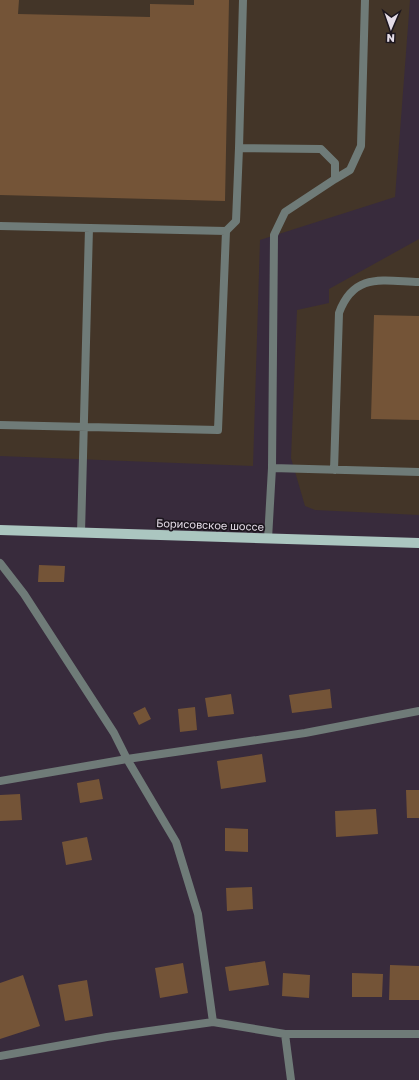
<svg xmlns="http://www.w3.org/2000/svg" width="419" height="1080" font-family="'Golos Text',sans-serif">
  <rect width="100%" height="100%" fill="#382b3c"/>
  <path fill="#433528" d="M 0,0 L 410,0 L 395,197 L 260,240 L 253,466 L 0,456 Z
    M 419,239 L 419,515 L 315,510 L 305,506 L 291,458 L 297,310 L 329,303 L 329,289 Z"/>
  <path fill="#745437" d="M 0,0 L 19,0 L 18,14 L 150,17 L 150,4 L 194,5 L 194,0 L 229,0 L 225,201 L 0,195 Z
    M 374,315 L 419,316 L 419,420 L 371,419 Z
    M 39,565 L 65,566 L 64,582 L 38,582 Z
    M 330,689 L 332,708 L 292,713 L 289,695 Z
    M 231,694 L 234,714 L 208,717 L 205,698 Z
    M 145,707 L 151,719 L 139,725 L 133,713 Z
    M 195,707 L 197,730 L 180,732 L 178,709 Z
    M 262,754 L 266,782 L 221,789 L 217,761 Z
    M 99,779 L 103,799 L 80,803 L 77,783 Z
    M 406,790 L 419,790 L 419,818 L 407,818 Z
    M 20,794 L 22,820 L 0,821 L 0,795 Z
    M 376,809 L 378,834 L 336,837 L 335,811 Z
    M 225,828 L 248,829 L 248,852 L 225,851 Z
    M 87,837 L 92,860 L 66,865 L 62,842 Z
    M 252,887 L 253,909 L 227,911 L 226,888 Z
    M 265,961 L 269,985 L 229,991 L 225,967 Z
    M 183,963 L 188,993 L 160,998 L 155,968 Z
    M 390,965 L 419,966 L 419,1000 L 389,1000 Z
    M 283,973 L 310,975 L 309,998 L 282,996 Z
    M 352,973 L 383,974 L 382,997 L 352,997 Z
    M 23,975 L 40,1026 L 0,1039 L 0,983 Z
    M 87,980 L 93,1016 L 65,1021 L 58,985 Z"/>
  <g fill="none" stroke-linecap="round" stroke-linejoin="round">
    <path stroke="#6f7b78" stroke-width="8" d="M 239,148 L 243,0
      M 335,179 L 350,170 L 361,146 L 365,0
      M 0,226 L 226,231 L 236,221 L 239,148 L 321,149 L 335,163 L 335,179 L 285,212 L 274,235 L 272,468 L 268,539
      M 0,425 L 218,430 L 226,231
      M 272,468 L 419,472
      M 334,470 L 339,313 C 354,272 383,281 419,282
      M 81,533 L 89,228"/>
    <path stroke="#6f7b78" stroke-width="8" d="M 0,563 L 24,594 L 114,733 L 127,759 L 176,842 L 198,914 L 213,1022
      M 0,781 L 127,759 L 305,733 L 419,711
      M 285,1034 L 291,1080
      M 0,1056 L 107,1037 L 213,1022 L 285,1034 L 419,1034"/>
    <path stroke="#abc6c0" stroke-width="10" d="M 0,530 L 419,543"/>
  </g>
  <g text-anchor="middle" stroke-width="3.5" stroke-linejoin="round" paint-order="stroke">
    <g font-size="11" fill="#e4dce7" stroke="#1c161e">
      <text transform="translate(210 525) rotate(2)" y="4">Борисовское шоссе</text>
    </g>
  </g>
  <g transform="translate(391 28) rotate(182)" stroke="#1c161e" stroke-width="3" paint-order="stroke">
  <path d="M0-3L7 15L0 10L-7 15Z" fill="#e4dce7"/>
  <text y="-6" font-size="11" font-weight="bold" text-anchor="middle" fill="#e4dce7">N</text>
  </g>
</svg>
